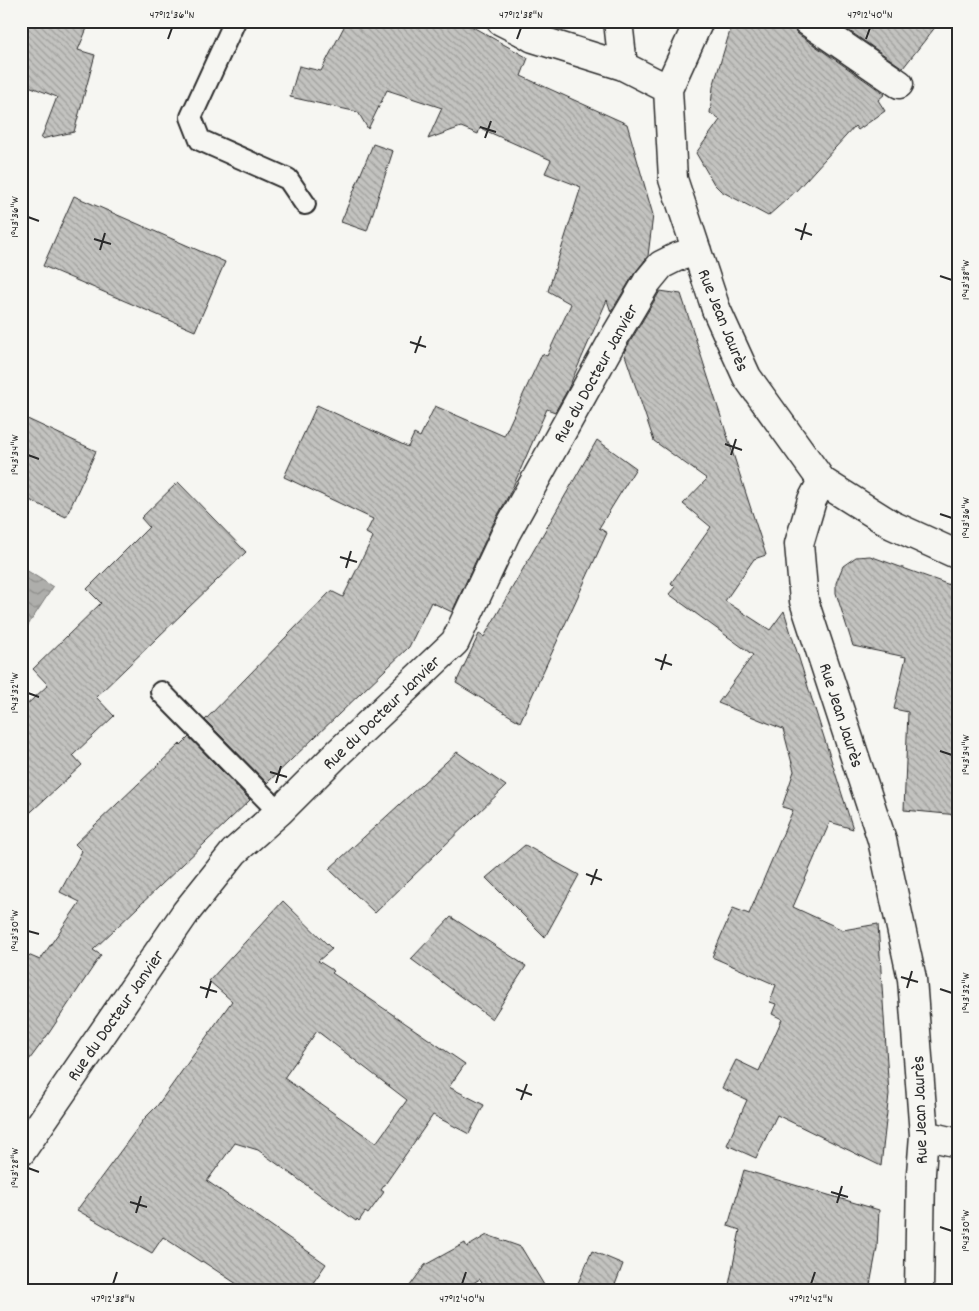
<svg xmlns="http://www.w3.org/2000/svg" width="979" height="1311" font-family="Dekko,sans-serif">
  <defs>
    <pattern id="water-waves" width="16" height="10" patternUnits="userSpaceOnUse" patternTransform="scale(1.25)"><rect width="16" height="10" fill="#aeaeab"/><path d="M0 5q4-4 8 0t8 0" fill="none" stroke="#8e8e8b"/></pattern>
    <pattern id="building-back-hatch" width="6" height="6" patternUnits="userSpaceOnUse" patternTransform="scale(1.25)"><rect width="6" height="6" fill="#c3c3c0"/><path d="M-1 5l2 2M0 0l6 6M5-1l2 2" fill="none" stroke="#9f9f9c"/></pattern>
  </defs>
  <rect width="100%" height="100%" fill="#f6f6f2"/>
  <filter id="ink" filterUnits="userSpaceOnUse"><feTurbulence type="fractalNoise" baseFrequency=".02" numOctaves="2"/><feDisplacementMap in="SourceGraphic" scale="10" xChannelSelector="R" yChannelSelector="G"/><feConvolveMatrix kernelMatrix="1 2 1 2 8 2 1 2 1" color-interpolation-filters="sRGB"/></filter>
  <g filter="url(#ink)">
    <path fill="url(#water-waves)" stroke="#7a7a78" d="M 23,568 L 53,587 L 21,636 L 21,571 Z"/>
    <path fill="url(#building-back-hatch)" stroke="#2b2b2b" fill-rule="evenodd" d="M 21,21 L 90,21 L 78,50 L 95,55 L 74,132 L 41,139 L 57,97 L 21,83 Z
      M 347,21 L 462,21 L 528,58 L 521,76 L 627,124 L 653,215 L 648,256 L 634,274 L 611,312 L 607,300 L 568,389 L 555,412 L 547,409 L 511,491 L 492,526 L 452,612 L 431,602 L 409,647 L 267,783 L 205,720 L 331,591 L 343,597 L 373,537 L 366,533 L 373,519 L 284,477 L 317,405 L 408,447 L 414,434 L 420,437 L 435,406 L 504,436 L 542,354 L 547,356 L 571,304 L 548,291 L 581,187 L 545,173 L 551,160 L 480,128 L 478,134 L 461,127 L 428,139 L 442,108 L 387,90 L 368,129 L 358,112 L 290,97 L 299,66 L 321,71 Z
      M 733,21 L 792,21 L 793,28 L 798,34 L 885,94 L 878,100 L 885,111 L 858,130 L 855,126 L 795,192 L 768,216 L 721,191 L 714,184 L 696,153 L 720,120 L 710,113 L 713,87 Z
      M 835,21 L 940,21 L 903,68 Z
      M 373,144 L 393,151 L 367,231 L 341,222 Z
      M 74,196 L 225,262 L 195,331 L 43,266 Z
      M 660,291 L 681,294 L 766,555 L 754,559 L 725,601 L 770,630 L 784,611 L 853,829 L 830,822 L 793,907 L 843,930 L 878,924 L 889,1094 L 881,1166 L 777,1115 L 756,1158 L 727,1145 L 747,1100 L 722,1088 L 736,1060 L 759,1071 L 782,1019 L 772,1014 L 776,1004 L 770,1002 L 776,985 L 712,957 L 733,908 L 749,914 L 793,810 L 782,807 L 794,771 L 783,729 L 718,703 L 753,655 L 669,594 L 675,587 L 671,583 L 711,527 L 683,504 L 707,479 L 654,441 L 624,352 Z
      M 21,416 L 96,451 L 66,517 L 21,496 Z
      M 597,440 L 636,468 L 599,528 L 607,533 L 520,722 L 456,683 L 479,634 L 484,637 Z
      M 178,482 L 246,552 L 96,697 L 114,716 L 73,755 L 82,765 L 21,821 L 21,710 L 48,685 L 33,669 L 101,603 L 87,589 L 149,527 L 141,518 Z
      M 870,556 L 958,588 L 958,815 L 904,810 L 908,712 L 894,709 L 906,657 L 853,646 L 836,593 L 836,583 L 843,566 L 856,557 Z
      M 189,737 L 250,800 L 93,950 L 101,955 L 49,1033 L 21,1071 L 21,952 L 40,960 L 80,902 L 60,892 L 82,851 L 75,844 L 180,744 L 181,745 Z
      M 457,752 L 506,786 L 375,913 L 329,869 Z
      M 525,845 L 579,875 L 545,937 L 486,878 Z
      M 283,901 L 332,949 L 318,961 L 334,971 L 332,973 L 465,1064 L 449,1087 L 484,1105 L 469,1134 L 433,1115 L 381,1190 L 384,1192 L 368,1214 L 365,1212 L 359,1221 L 357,1219 L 356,1221 L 258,1150 L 235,1143 L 207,1181 L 326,1264 L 308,1290 L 246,1290 L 202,1261 L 201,1262 L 163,1237 L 152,1253 L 77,1210 L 145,1118 L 157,1106 L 232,1001 L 209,981 ZM 317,1031 L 407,1100 L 376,1143 L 284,1078 Z
      M 451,917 L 526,966 L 492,1019 L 411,959 Z
      M 744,1170 L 879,1210 L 877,1248 L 869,1290 L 728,1290 L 740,1230 L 728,1226 Z
      M 487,1235 L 521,1247 L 547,1290 L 487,1290 L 480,1279 L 461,1290 L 407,1290 L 425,1265 L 465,1243 L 467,1247 Z
      M 592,1251 L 623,1264 L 613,1290 L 575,1290 Z"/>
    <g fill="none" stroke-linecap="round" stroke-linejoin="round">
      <g stroke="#2b2b2b" stroke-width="24">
        <path id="lane" d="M 235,21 L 191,117 L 200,140 L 288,179 L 305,204
          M 161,692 L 279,812"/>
      </g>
      <g stroke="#2b2b2b" stroke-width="31">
        <path id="street" d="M 618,21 L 623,66
          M 699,21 L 668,89 L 673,179 L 716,309
          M 807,21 L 899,84
          M 523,32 L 533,38 L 623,66 L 668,89
          M 822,481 L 812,500 L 799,544 L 804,601 L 882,840 L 912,979 L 924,1135 L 921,1173 L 919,1290
          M 924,1135 L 958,1143
          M 21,1152 L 186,912 L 234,852 L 279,812 L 340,751 L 455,642 L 506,533 L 614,338 L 647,282 L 661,265 L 677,257 L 697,251"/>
      </g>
      <g stroke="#2b2b2b" stroke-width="31">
        <path id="secondary" d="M 501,21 L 523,32
          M 716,309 L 747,377 L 822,481 L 892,525 L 958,555"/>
      </g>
      <use href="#lane" stroke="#f6f6f2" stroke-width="20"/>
      <use href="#street" stroke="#f6f6f2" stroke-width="28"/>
      <use href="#secondary" stroke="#f6f6f2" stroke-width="28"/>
    </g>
  </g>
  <path fill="none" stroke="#2b2b2b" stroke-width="2" d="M 168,39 L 172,28M 517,39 L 521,28M 866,39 L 870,28M 480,127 L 496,132M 485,138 L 491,121M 28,217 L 39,221M 795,229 L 812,235M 94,239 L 111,244M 801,240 L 806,223M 100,250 L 105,233M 940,276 L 952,280M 410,342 L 426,347M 415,353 L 421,336M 725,444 L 742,450M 28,455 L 39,459M 731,455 L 736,439M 940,514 L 952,518M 340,557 L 357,562M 346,568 L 351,551M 655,659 L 672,665M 661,670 L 666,654M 28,693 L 39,697M 940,751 L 952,755M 270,772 L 287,777M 276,783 L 281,766M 586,874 L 602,880M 591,885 L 597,869M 28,931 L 39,934M 901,977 L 918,982M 200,987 L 217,992M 907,988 L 912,971M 940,989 L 952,993M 206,998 L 211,981M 516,1089 L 532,1095M 521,1100 L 527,1084M 28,1168 L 39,1172M 831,1192 L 848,1197M 130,1202 L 147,1207M 837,1203 L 842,1186M 136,1213 L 141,1196M 940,1227 L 952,1231M 113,1284 L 117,1272M 462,1284 L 466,1272M 811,1284 L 815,1272"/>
  <g text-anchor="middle" stroke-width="5" stroke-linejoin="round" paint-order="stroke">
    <g font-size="18" fill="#2b2b2b" stroke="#f6f6f2">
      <text transform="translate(724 320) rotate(68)" y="6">Rue Jean Jaurès</text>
      <text transform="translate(595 373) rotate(-61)" y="6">Rue du Docteur Janvier</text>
      <text transform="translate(381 712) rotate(-44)" y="6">Rue du Docteur Janvier</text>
      <text transform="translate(842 715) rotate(72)" y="6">Rue Jean Jaurès</text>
      <text transform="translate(115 1015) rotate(-55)" y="6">Rue du Docteur Janvier</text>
      <text transform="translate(919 1110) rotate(-92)" y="6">Rue Jean Jaurès</text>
    </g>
  </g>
  <rect width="979" height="1311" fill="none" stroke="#f6f6f2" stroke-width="55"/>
  <rect x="28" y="28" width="924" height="1256" fill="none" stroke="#2b2b2b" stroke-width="2"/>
  <g font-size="12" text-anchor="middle" fill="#2b2b2b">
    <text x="172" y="18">47°12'36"N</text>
    <text x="521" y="18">47°12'38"N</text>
    <text x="870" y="18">47°12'40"N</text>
    <text transform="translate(14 217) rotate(-90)" y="4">1°43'36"W</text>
    <text transform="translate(965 280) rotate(-90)" y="4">1°43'38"W</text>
    <text transform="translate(14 455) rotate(-90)" y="4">1°43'34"W</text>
    <text transform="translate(965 518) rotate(-90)" y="4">1°43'36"W</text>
    <text transform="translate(14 693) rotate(-90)" y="4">1°43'32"W</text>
    <text transform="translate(965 755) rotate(-90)" y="4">1°43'34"W</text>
    <text transform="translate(14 931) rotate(-90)" y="4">1°43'30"W</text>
    <text transform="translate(965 993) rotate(-90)" y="4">1°43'32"W</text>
    <text transform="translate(14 1168) rotate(-90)" y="4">1°43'28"W</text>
    <text transform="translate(965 1231) rotate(-90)" y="4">1°43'30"W</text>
    <text x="113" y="1302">47°12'38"N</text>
    <text x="462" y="1302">47°12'40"N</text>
    <text x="811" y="1302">47°12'42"N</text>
  </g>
</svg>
